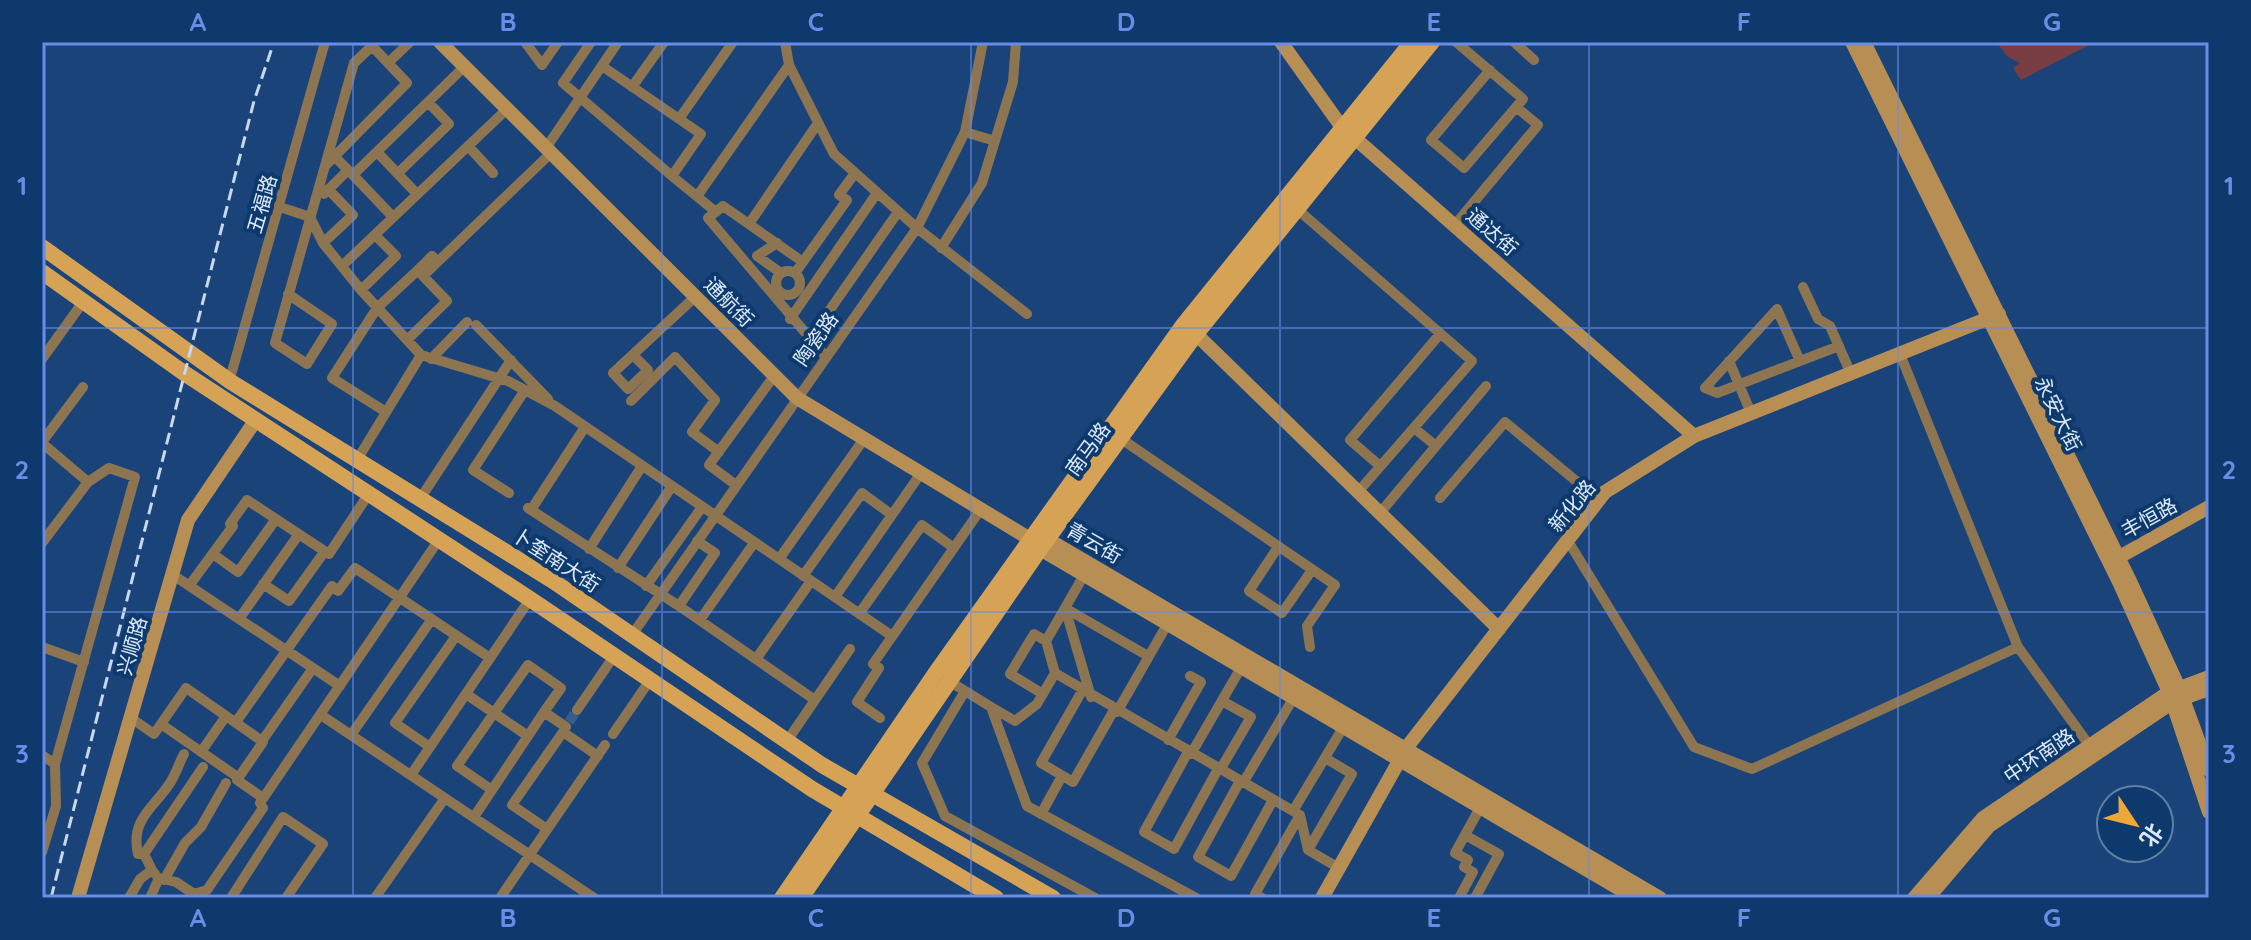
<svg xmlns="http://www.w3.org/2000/svg" width="2251" height="940" font-family="Quicksand,'Noto Sans SC',sans-serif">
  <rect width="100%" height="100%" fill="#1a4479"/>
  <path fill="#773d42" d="M 1996,42 L 2095,42 L 2021,80 L 2013,68 L 2020,63 L 2008,57 Z"/>
  <g fill="none" stroke-linecap="round" stroke-linejoin="round">
    <path stroke="#375d8d" stroke-width="10" stroke-dasharray="10 5" stroke-linecap="butt" d="M 569,722 L 577,710"/>
    <path stroke="#8e7552" stroke-width="10" d="M 525,42 L 542,65 L 558,42
      M 591,42 L 563,83 L 672,176
      M 785,42 L 789,65 L 834,154 L 917,228 L 1027,314
      M 1456,42 L 1523,99 L 1464,168 L 1431,140 L 1490,70
      M 1514,42 L 1534,60
      M 388,63 L 410,42
      M 602,66 L 701,134 L 672,176 L 716,212
      M 632,87 L 664,42
      M 679,119 L 733,42
      M 965,132 L 995,141
      M 468,146 L 493,173
      M 546,148 L 618,42
      M 377,152 L 417,194
      M 334,156 L 353,175 L 464,67
      M 398,173 L 449,124 L 428,102
      M 353,175 L 393,217
      M 324,194 L 348,170
      M 698,195 L 789,65
      M 280,207 L 310,217 L 323,243 L 361,290 L 421,355 L 508,381 L 555,406 L 892,636
      M 1297,209 L 1472,361 L 1358,492
      M 749,224 L 818,123
      M 1454,226 L 1538,125 L 1516,107
      M 323,243 L 353,215 L 328,189
      M 777,243 L 757,256 L 781,273
      M 941,248 L 982,183 L 1013,82 L 1016,42
      M 803,262 L 723,206 L 708,218 L 826,357
      M 342,266 L 507,109
      M776 283a12 12 0 1 1 24 0a12 12 0 1 1-24 0Z
      M 795,273 L 847,200 L 839,195 L 855,173
      M 422,275 L 418,270 L 432,256 L 437,262
      M 1803,287 L 1818,319 L 1830,326 L 1851,374
      M 361,290 L 396,256 L 375,235
      M 288,294 L 332,324 L 307,364 L 275,343 L 354,63 L 372,46 L 407,83 L 325,166
      M 790,319 L 877,193
      M 476,325 L 548,399
      M 407,340 L 447,301 L 423,276 L 551,153
      M 820,351 L 820,324 L 898,212
      M 1900,354 L 2018,647 L 2092,749
      M 633,355 L 648,370 L 628,389 L 613,373 L 695,297
      M 42,359 L 83,302
      M 431,359 L 467,322
      M 1729,361 L 1751,413
      M 1800,361 L 1777,309 L 1705,388 L 1717,393 L 1839,346
      M 231,375 L 325,42
      M 631,401 L 675,357 L 715,400 L 692,432 L 719,452
      M 386,412 L 332,378 L 377,308 L 418,270
      M 1414,428 L 1436,446
      M 1120,438 L 1335,585 L 1307,626 L 1310,647
      M 42,442 L 83,387
      M 42,443 L 88,482 L 109,468 L 135,477 L 55,764 L 42,755
      M 357,460 L 421,355
      M 1380,466 L 1350,440 L 1440,334
      M 736,485 L 709,465 L 774,376
      M 509,493 L 473,470 L 525,390
      M 1440,498 L 1505,422 L 1599,500
      M 420,499 L 511,360
      M 528,508 L 679,606 L 715,553 L 697,541
      M 531,510 L 585,427
      M 1380,513 L 1486,386
      M 1568,541 L 1694,747 L 1752,769 L 2018,647
      M 42,543 L 88,482
      M 1278,547 L 1249,591 L 1282,613 L 1312,570
      M 589,549 L 642,466
      M 213,554 L 238,572 L 276,519
      M 779,559 L 864,439
      M 618,568 L 672,486
      M 173,575 L 340,686
      M 1084,575 L 1065,608 L 1148,656
      M 803,576 L 862,493 L 892,515
      M 263,584 L 289,601 L 325,551
      M 189,586 L 233,526 L 230,524 L 247,500 L 329,554 L 368,495
      M 646,586 L 702,507
      M 835,597 L 921,473
      M 679,606 L 815,700
      M 859,614 L 922,525 L 954,548
      M 239,619 L 299,534
      M 700,620 L 754,543
      M 632,635 L 917,228 L 965,132 L 983,42
      M 1046,641 L 1065,608 L 1091,697
      M 42,647 L 84,662
      M 756,659 L 811,581
      M 949,681 L 991,707 L 1027,806 L 1196,898
      M 965,691 L 922,763 L 945,816 L 1095,898
      M 1082,691 L 1041,763 L 1073,782 L 1114,710
      M 466,694 L 494,713 L 528,665 L 561,688 L 544,712
      M 1043,694 L 1010,674 L 1034,634 L 1046,641 L 1055,673
      M 991,707 L 1015,721 L 1037,704 L 1055,673 L 1300,815 L 1308,850 L 1339,868
      M 577,710 L 614,656
      M 1117,712 L 1168,623
      M 321,715 L 594,898
      M 131,718 L 154,734 L 186,688 L 262,741 L 313,668
      M 880,718 L 857,702 L 879,668 L 873,664 L 981,509
      M 236,722 L 332,586 L 338,591 L 355,568 L 490,658
      M 161,724 L 239,778
      M 613,734 L 650,680
      M 351,735 L 432,619
      M 1168,740 L 1201,682 L 1190,676
      M 787,741 L 850,649
      M 263,742 L 237,780 L 263,798
      M 430,747 L 395,723 L 456,636
      M 201,752 L 226,716
      M 1188,752 L 1144,832 L 1174,849 L 1218,769
      M 1191,754 L 1242,666
      M 1220,770 L 1251,717 L 1222,701
      M 411,775 L 530,599
      M 1240,781 L 1198,857 L 1231,876 L 1273,800
      M 1243,783 L 1294,697
      M 492,790 L 457,766 L 494,713 L 528,736
      M 1293,811 L 1344,726
      M 1041,814 L 1062,776
      M 474,817 L 544,712 L 566,727 L 563,732
      M 547,829 L 512,805 L 563,732 L 598,756
      M 1308,850 L 1352,774 L 1325,758
      M 42,852 L 56,806 L 55,764
      M 144,854 L 138,854 C 130,819 154,808 170,783 C 176,774 179,763 184,754
      M 152,870 L 144,854 L 203,767
      M 164,880 L 185,843 L 201,827 L 226,783
      M 129,898 L 140,879 L 152,870 L 155,874
      M 150,898 L 159,878 L 176,882 L 194,894 L 207,890 L 263,808 L 260,803 L 438,541
      M 231,898 L 283,817 L 323,844 L 286,898
      M 375,898 L 445,798
      M 500,898 L 605,745
      M 1262,898 L 1255,894 L 1300,815
      M 1459,898 L 1473,872 L 1464,867 L 1468,860 L 1455,853 L 1465,835
      M 1475,898 L 1499,854 L 1465,835 L 1481,806"/>
    <path stroke="#b78f55" stroke-width="14" d="M 440,42 L 797,398 L 1030,539 L 1040,549 L 1635,898
      M 1281,42 L 1341,126 L 1694,436
      M 1852,42 L 2120,584 L 2169,692 L 2209,812
      M 1864,42 L 2129,579 L 2179,688 L 2209,770
      M 1196,334 L 1499,629
      M 1038,539 L 1047,539 L 1660,898
      M 2112,561 L 2209,507
      M 78,898 L 188,520 L 255,421
      M 1322,898 L 1407,747 L 1605,492 L 1694,436 L 1999,314
      M 1914,898 L 1983,818 L 2169,692 L 2209,677
      M 1928,898 L 1989,826 L 2173,702 L 2209,689"/>
    <path stroke="#d6a356" stroke-width="16" d="M 42,247 L 231,382 L 553,581 L 822,765 L 1053,898
      M 42,272 L 184,373 L 530,599 L 812,789 L 996,898
      M 782,898 L 937,671 L 1184,324 L 1412,42
      M 801,898 L 1040,549 L 1196,334 L 1432,42"/>
    <path stroke="#c7d8ef" stroke-width="3" stroke-dasharray="12 6" stroke-linecap="butt" d="M 51,898 L 254,101 L 274,42"/>
  </g>
  <path fill="none" stroke="#698ce7" stroke-width="2" stroke-opacity="0.55" d="M 353,42 L 353,898M 662,42 L 662,898M 971,42 L 971,898M 1280,42 L 1280,898M 1589,42 L 1589,898M 1898,42 L 1898,898M 42,328 L 2209,328M 42,612 L 2209,612"/>
  <g text-anchor="middle" stroke-width="8" stroke-linejoin="round" paint-order="stroke">
    <g font-size="20" fill="#dbeafd" stroke="#0d396d">
      <text transform="translate(262 204) rotate(-74)" y="7">五福路</text>
      <text transform="translate(1492 232) rotate(41)" y="7">通达街</text>
      <text transform="translate(729 302) rotate(45)" y="7">通航街</text>
      <text transform="translate(816 339) rotate(-55)" y="7">陶瓷路</text>
      <text transform="translate(2058 414) rotate(64)" y="7">永安大街</text>
      <text transform="translate(1088 449) rotate(-54)" y="7">南马路</text>
      <text transform="translate(1572 506) rotate(-50)" y="7">新化路</text>
      <text transform="translate(2149 518) rotate(-29)" y="7">丰恒路</text>
      <text transform="translate(1094 543) rotate(30)" y="7">青云街</text>
      <text transform="translate(556 560) rotate(33)" y="7">卜奎南大街</text>
      <text transform="translate(132 646) rotate(-74)" y="7">兴顺路</text>
      <text transform="translate(2039 756) rotate(-34)" y="7">中环南路</text>
    </g>
  </g>
  <rect width="2251" height="940" fill="none" stroke="#0d396d" stroke-width="88"/>
  <g transform="translate(2135 824) rotate(125)"><circle r="38" fill="#0d396d" stroke="#5f80a7" stroke-width="2"/>
  <path d="M0-6L14 30L0 20L-14 30Z" fill="#eca93a"/>
  <text y="-12" font-size="22" font-weight="bold" text-anchor="middle" fill="#dbeafd">北</text>
  </g>
  <rect x="44" y="44" width="2163" height="852" fill="none" stroke="#698ce7" stroke-width="3"/>
  <g font-size="26" text-anchor="middle" font-weight="bold" fill="#698ce7">
    <text x="198" y="31">A</text>
    <text x="508" y="31">B</text>
    <text x="816" y="31">C</text>
    <text x="1126" y="31">D</text>
    <text x="1434" y="31">E</text>
    <text x="1744" y="31">F</text>
    <text x="2052" y="31">G</text>
    <text x="22" y="195">1</text>
    <text x="2229" y="195">1</text>
    <text x="22" y="479">2</text>
    <text x="2229" y="479">2</text>
    <text x="22" y="763">3</text>
    <text x="2229" y="763">3</text>
    <text x="198" y="927">A</text>
    <text x="508" y="927">B</text>
    <text x="816" y="927">C</text>
    <text x="1126" y="927">D</text>
    <text x="1434" y="927">E</text>
    <text x="1744" y="927">F</text>
    <text x="2052" y="927">G</text>
  </g>
</svg>
